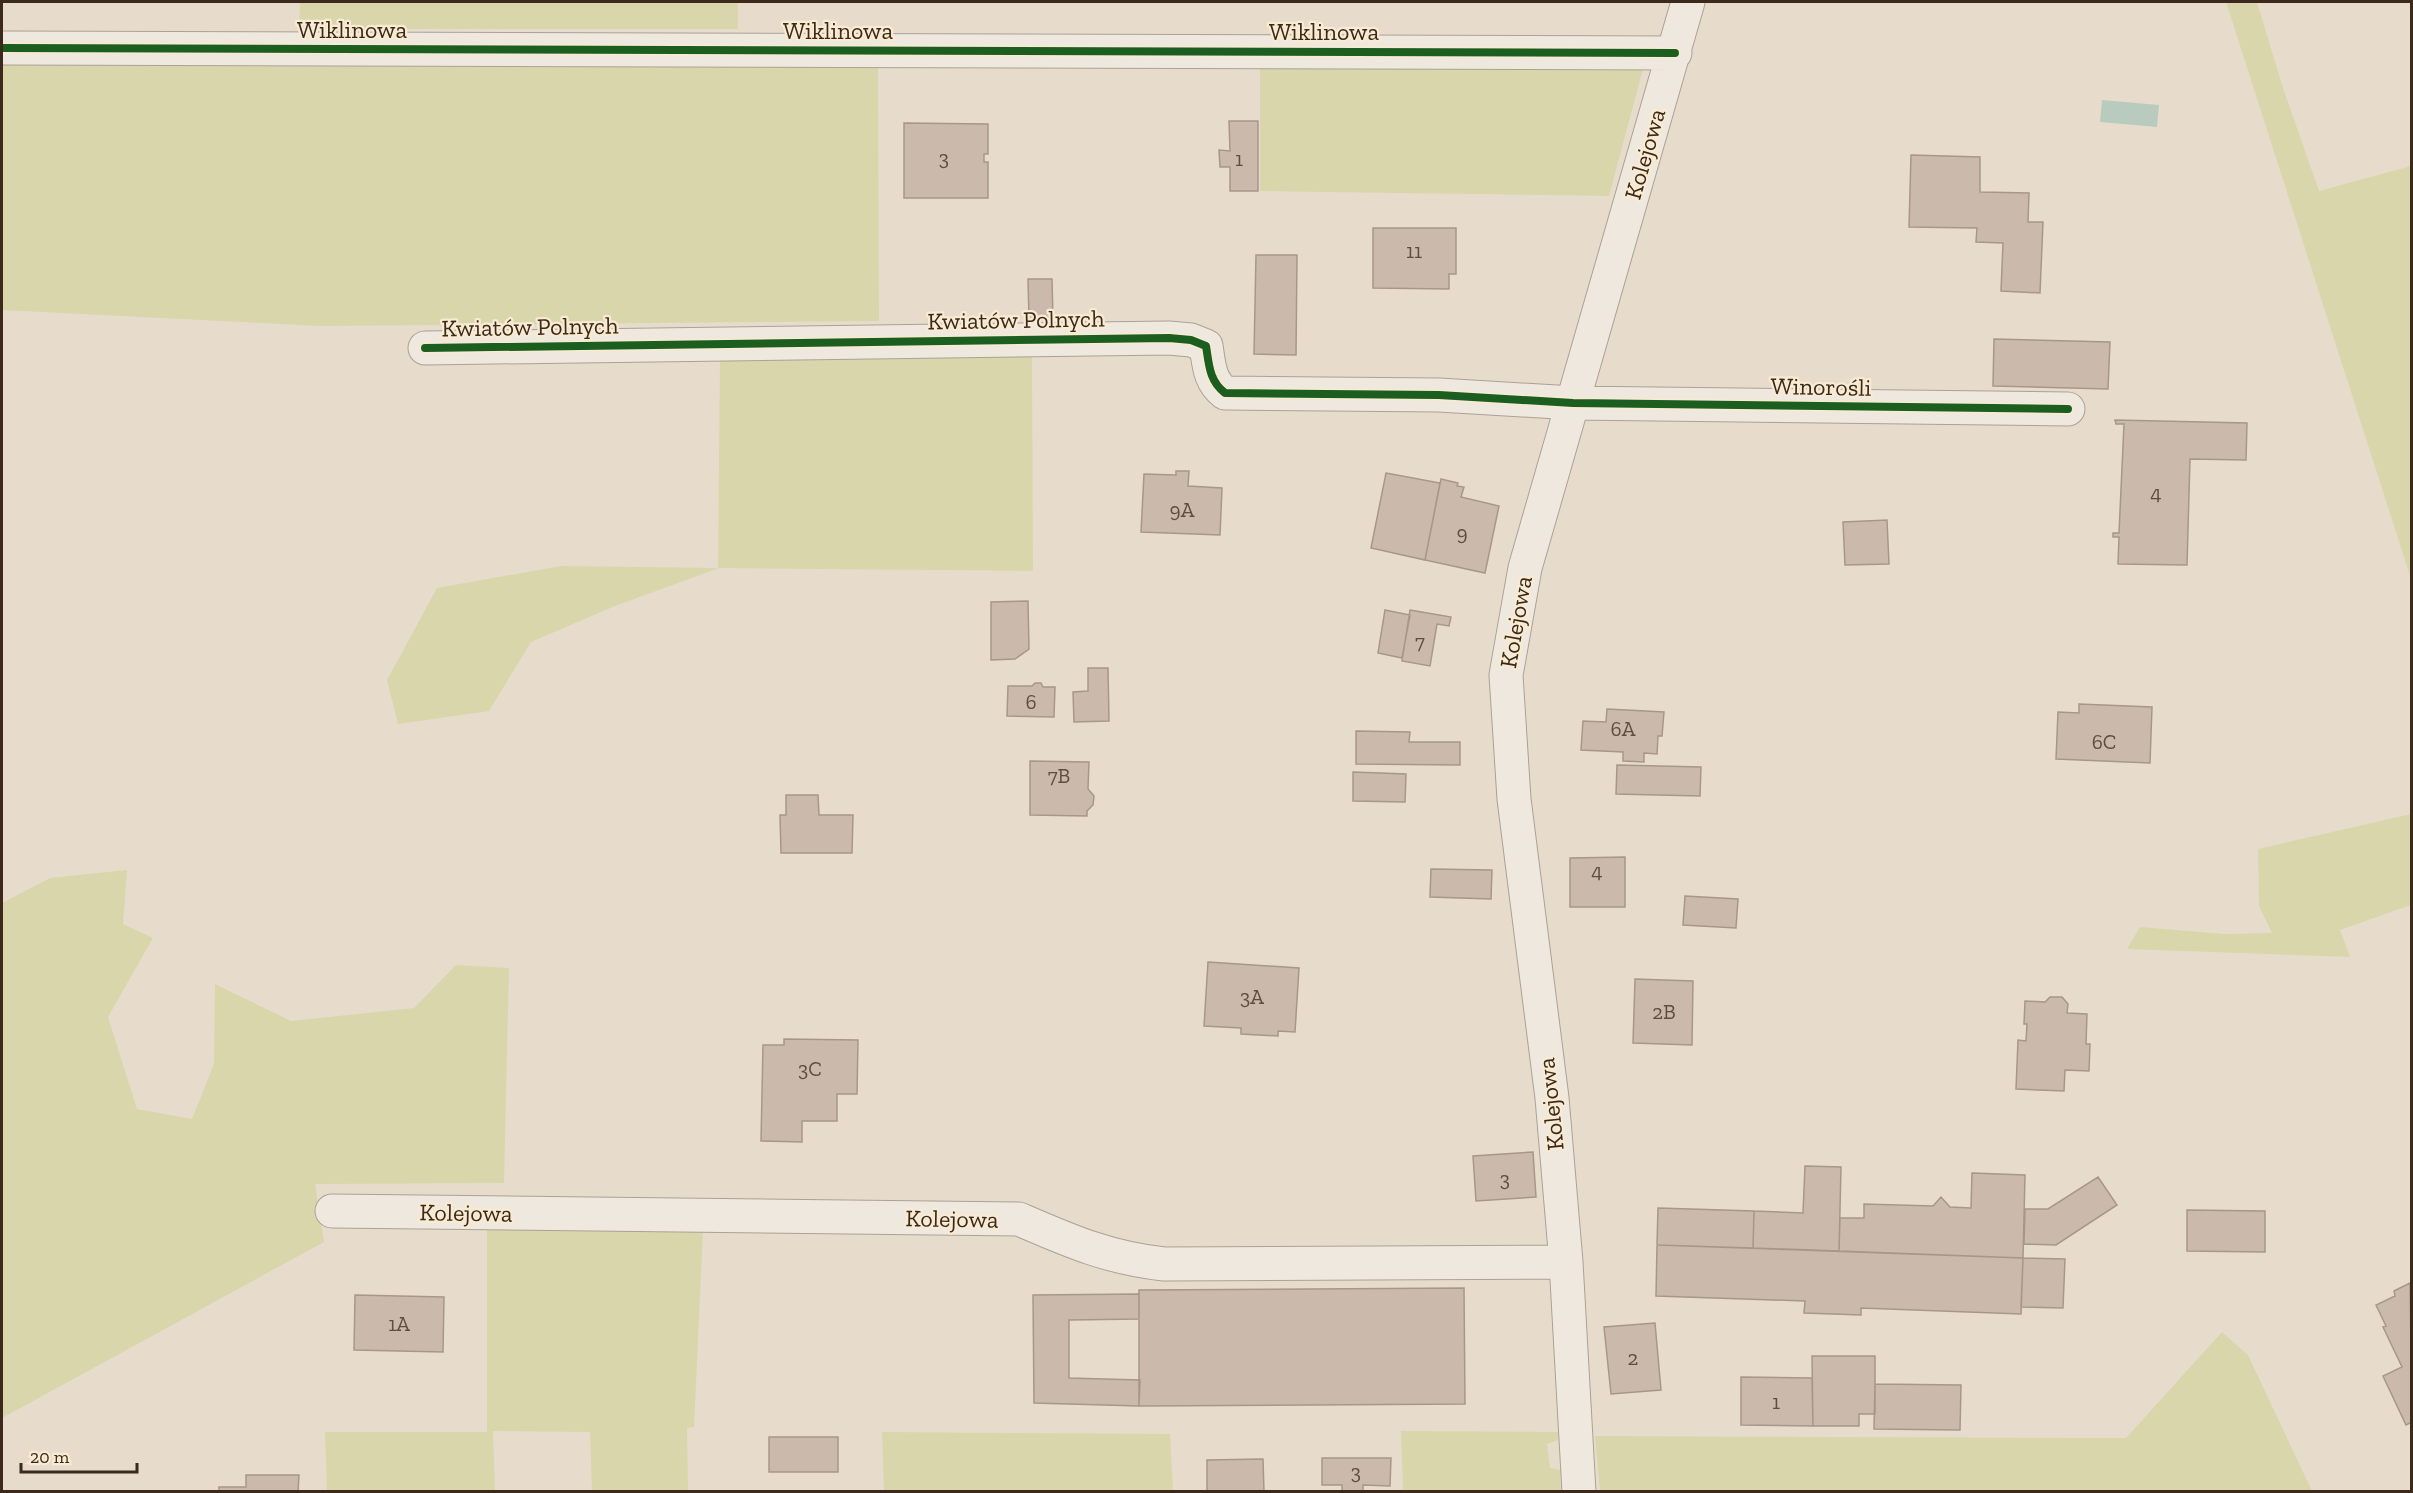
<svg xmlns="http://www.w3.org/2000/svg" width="2413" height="1493" font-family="'Zilla Slab',serif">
  <rect width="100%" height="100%" fill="#e7dccb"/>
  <path fill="#d9d6ac" d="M 300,2 L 738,2 L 738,29 L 299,29 Z
    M 2226,2 L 2257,2 L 2282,85 L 2319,191 L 2411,166 L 2411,579 Z
    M 2,65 L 878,66 L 879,321 L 320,326 L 2,310 Z
    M 1260,69 L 1643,69 L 1609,196 L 1260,191 Z
    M 720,355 L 1032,356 L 1033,571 L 719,568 L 615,606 L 531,642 L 489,711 L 398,724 L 387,680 L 437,588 L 561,566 L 718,568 Z
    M 2411,814 L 2411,905 L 2340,930 L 2350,957 L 2127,949 L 2140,927 L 2224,934 L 2272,933 L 2259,906 L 2258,849 Z
    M 127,870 L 123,924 L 153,938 L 108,1017 L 137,1109 L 192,1119 L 214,1064 L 215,984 L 291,1021 L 414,1008 L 456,965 L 509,968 L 504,1183 L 315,1184 L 324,1242 L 2,1418 L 2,903 L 50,878 Z
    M 487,1227 L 703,1231 L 694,1427 L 687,1428 L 688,1491 L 592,1491 L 590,1432 L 493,1431 L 495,1491 L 327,1491 L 325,1432 L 487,1432 Z
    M 2222,1332 L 2248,1355 L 2312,1491 L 1600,1491 L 1595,1436 L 2126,1438 Z
    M 1401,1431 L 1558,1432 L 1558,1440 L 1547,1444 L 1550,1468 L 1560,1470 L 1561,1491 L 1403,1491 Z
    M 882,1432 L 1170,1434 L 1173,1491 L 884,1491 Z"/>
  <path fill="#b8cbbe" d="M 2102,100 L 2159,105 L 2157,127 L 2100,122 Z"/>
  <path fill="#cbbaac" stroke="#a7978a" stroke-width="1.5" d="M 1229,121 L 1258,121 L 1258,191 L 1230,191 L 1230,167 L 1220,167 L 1219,150 L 1230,151 Z
    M 904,123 L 988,124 L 988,154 L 984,154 L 984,162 L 988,162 L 988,198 L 904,198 Z
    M 1911,155 L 1980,157 L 1980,192 L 2029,193 L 2028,222 L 2043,222 L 2040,293 L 2001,291 L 2003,243 L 1976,242 L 1977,228 L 1909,227 Z
    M 1373,228 L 1456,228 L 1456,274 L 1449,274 L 1449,289 L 1373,288 Z
    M 1256,255 L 1297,255 L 1296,355 L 1254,354 Z
    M 1028,279 L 1052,279 L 1053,320 L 1029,320 Z
    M 1994,339 L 2110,342 L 2108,389 L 1993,386 Z
    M 2115,420 L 2247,423 L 2246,460 L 2190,459 L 2187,565 L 2118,564 L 2119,537 L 2113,537 L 2113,533 L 2119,533 L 2124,424 L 2116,424 Z
    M 1176,471 L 1189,471 L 1188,486 L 1222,488 L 1220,535 L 1141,532 L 1144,474 L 1176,475 Z
    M 1386,473 L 1440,483 L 1425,560 L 1371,548 Z
    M 1441,479 L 1458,483 L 1457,486 L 1464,487 L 1461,497 L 1499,506 L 1485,573 L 1425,560 Z
    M 1887,520 L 1889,564 L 1845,565 L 1843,522 Z
    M 1028,601 L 1029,649 L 1015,659 L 991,660 L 991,602 Z
    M 1385,610 L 1410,615 L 1402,658 L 1378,653 Z
    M 1410,610 L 1451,617 L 1449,626 L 1437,624 L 1430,666 L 1402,661 Z
    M 1088,668 L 1108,668 L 1109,721 L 1074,722 L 1073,692 L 1088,691 Z
    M 1035,683 L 1041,683 L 1043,687 L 1055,687 L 1054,717 L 1007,716 L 1008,686 L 1032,686 Z
    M 2079,704 L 2152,707 L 2150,763 L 2056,759 L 2058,712 L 2079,713 Z
    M 1607,709 L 1664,712 L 1662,736 L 1658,736 L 1657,754 L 1644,753 L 1644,762 L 1623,761 L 1623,752 L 1581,750 L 1583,721 L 1606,722 Z
    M 1356,731 L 1410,732 L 1409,742 L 1460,742 L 1460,765 L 1356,764 Z
    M 1030,761 L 1089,762 L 1088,789 L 1094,796 L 1093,805 L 1087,811 L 1087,816 L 1030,815 Z
    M 1617,765 L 1701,767 L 1700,796 L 1616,794 Z
    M 1353,772 L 1406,774 L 1405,802 L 1353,801 Z
    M 786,795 L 818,795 L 819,815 L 853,815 L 852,853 L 781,853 L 780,815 L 786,815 Z
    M 1625,857 L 1625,907 L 1570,907 L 1570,858 Z
    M 1431,869 L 1492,870 L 1491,899 L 1430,897 Z
    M 1685,896 L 1738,899 L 1736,928 L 1683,925 Z
    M 1208,962 L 1299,968 L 1295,1032 L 1278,1031 L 1278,1036 L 1241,1034 L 1241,1028 L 1204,1026 Z
    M 1635,979 L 1693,981 L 1692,1045 L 1633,1043 Z
    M 2050,997 L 2062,997 L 2068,1004 L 2067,1013 L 2087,1014 L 2086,1044 L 2090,1044 L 2089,1071 L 2065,1070 L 2064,1091 L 2016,1089 L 2018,1040 L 2026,1041 L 2027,1024 L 2024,1024 L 2025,1001 L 2045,1002 Z
    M 784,1039 L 858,1040 L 857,1094 L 837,1094 L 837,1121 L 802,1121 L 802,1142 L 761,1141 L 763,1045 L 784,1045 Z
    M 1533,1152 L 1536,1197 L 1476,1201 L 1473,1156 Z
    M 1805,1166 L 1841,1167 L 1839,1251 L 1753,1248 L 1754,1211 L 1803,1213 Z
    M 1972,1173 L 2025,1175 L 2023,1258 L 1839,1251 L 1840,1218 L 1864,1218 L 1864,1204 L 1933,1206 L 1941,1197 L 1950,1207 L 1971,1208 Z
    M 2098,1177 L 2117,1205 L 2056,1245 L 2024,1244 L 2025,1209 L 2048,1209 Z
    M 1658,1208 L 1754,1211 L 1753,1248 L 1657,1245 Z
    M 2187,1210 L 2265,1211 L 2265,1252 L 2187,1251 Z
    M 1657,1245 L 2023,1258 L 2021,1314 L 1861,1308 L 1861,1315 L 1804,1313 L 1805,1301 L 1656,1296 Z
    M 2023,1258 L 2065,1259 L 2063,1308 L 2021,1307 Z
    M 2410,1283 L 2412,1422 L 2406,1425 L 2383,1376 L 2402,1367 L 2383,1327 L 2386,1326 L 2376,1305 L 2395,1296 L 2394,1291 Z
    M 1464,1288 L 1465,1404 L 1139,1406 L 1139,1290 Z
    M 1139,1294 L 1139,1319 L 1069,1320 L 1069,1378 L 1140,1380 L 1139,1406 L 1034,1403 L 1033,1295 Z
    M 355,1295 L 444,1297 L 443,1352 L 354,1350 Z
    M 1655,1323 L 1661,1390 L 1611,1394 L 1604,1327 Z
    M 1812,1356 L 1875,1356 L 1875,1414 L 1859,1414 L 1859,1426 L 1813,1426 Z
    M 1741,1377 L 1812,1378 L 1813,1426 L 1741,1425 Z
    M 1875,1384 L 1961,1385 L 1960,1430 L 1874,1429 Z
    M 769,1437 L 838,1437 L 838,1472 L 769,1472 Z
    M 1322,1458 L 1391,1458 L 1390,1486 L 1363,1485 L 1363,1492 L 1342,1492 L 1342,1485 L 1322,1485 Z
    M 1263,1459 L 1264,1492 L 1207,1492 L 1207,1460 Z
    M 246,1475 L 299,1475 L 298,1492 L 219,1492 L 219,1487 L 246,1487 Z"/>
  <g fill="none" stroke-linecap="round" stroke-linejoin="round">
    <g stroke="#aca195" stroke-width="35">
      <path id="minor" d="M 2,48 L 1675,53
        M 425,348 L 1169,338 L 1191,340 L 1206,346 C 1209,364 1209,381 1225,393 L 1439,395 L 1573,403 L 2068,409
        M 332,1211 L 1019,1219 C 1070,1241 1108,1258 1164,1264 L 1566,1262
        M 1579,1492 L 1566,1262 L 1552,1098 L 1514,799 L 1506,675 L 1525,568 L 1688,2"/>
    </g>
    <use href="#minor" stroke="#eee8de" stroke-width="33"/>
    <g stroke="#f9ebd1" stroke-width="11">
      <path id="cycleway" d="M 2,48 L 1675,53
        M 425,348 L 1169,338 L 1191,340 L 1206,346 C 1209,364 1209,381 1225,393 L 1439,395 L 1573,403 L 2068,409"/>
    </g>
    <use href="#cycleway" stroke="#1b5e20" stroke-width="8"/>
  </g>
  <g text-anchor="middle" stroke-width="4.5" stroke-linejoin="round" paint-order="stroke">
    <g font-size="21" fill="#5f4d40">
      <text x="944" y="165">3</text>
      <text x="1239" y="166">1</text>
      <text x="1414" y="258">11</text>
      <text x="2156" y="500">4</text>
      <text x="1182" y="517">9A</text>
      <text x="1462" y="540">9</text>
      <text x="1420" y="649">7</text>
      <text x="1031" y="709">6</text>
      <text x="1623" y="736">6A</text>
      <text x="2104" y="749">6C</text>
      <text x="1059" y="783">7B</text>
      <text x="1597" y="878">4</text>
      <text x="1252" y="1004">3A</text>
      <text x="1664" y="1019">2B</text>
      <text x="810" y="1076">3C</text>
      <text x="1505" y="1186">3</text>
      <text x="399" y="1331">1A</text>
      <text x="1633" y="1365">2</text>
      <text x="1776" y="1409">1</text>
      <text x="1356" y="1479">3</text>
    </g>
    <g font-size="24" fill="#3b291c" stroke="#f9ebd1">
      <text x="352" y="38">Wiklinowa</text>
      <text x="838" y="39">Wiklinowa</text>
      <text x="1324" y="40">Wiklinowa</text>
      <text transform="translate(1645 154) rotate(-74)" y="8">Kolejowa</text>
      <text transform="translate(1016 320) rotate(-1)" y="8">Kwiatów Polnych</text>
      <text transform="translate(530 327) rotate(-1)" y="8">Kwiatów Polnych</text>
      <text transform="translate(1821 387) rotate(1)" y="8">Winorośli</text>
      <text transform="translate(1516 622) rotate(-80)" y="8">Kolejowa</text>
      <text transform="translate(1551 1104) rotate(-96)" y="8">Kolejowa</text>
      <text transform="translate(466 1213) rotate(1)" y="8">Kolejowa</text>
      <text transform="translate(952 1219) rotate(1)" y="8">Kolejowa</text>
    </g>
  </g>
  <rect width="2413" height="1493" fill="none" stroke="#3b291c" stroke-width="6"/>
  <path d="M21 1463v9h116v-9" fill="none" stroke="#3b291c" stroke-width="3"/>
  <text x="30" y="1463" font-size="18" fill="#3b291c" stroke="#f9ebd1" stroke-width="4.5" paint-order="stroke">20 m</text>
</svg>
